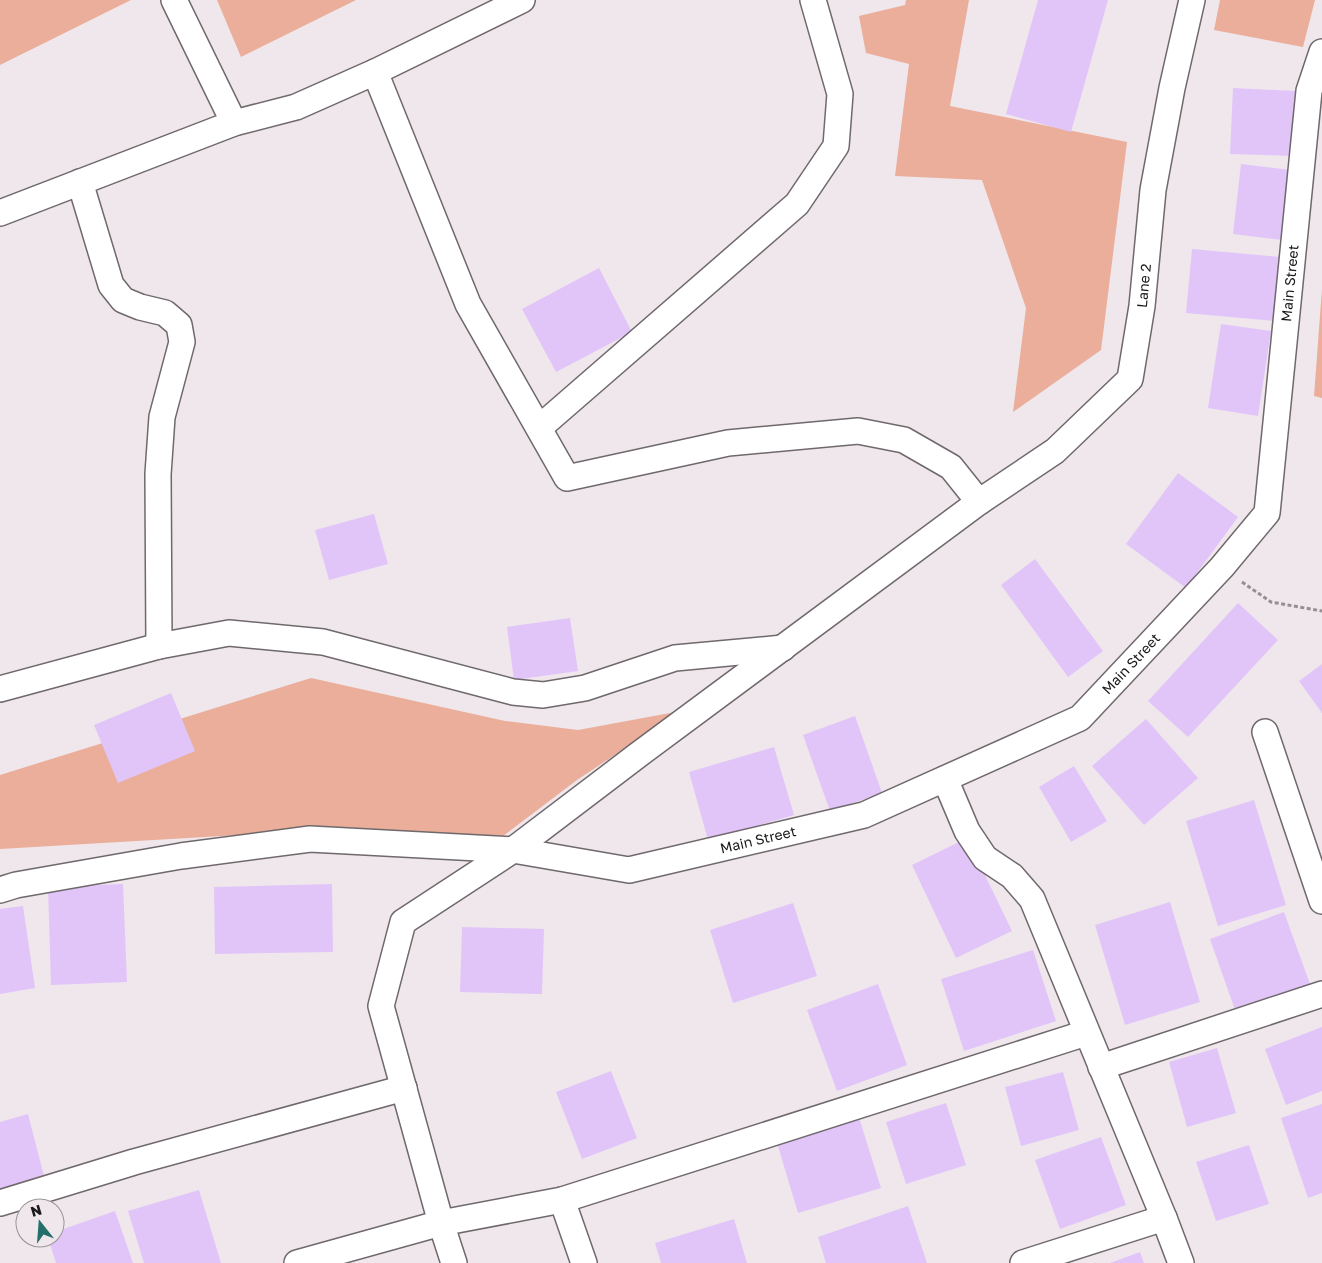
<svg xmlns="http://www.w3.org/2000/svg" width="1322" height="1263" font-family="'Golos Text',sans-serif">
  <rect width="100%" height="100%" fill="#efe7ec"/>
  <path fill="#eaae9a" d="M 0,0 L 131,0 L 0,65 Z
    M 217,0 L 356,0 L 241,57 Z
    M 906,0 L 969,0 L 950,106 L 1127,142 L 1101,350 L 1013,412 L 1026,308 L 982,180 L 895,176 L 909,64 L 866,53 L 859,16 L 905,5 Z
    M 1220,0 L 1315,0 L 1303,47 L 1214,30 Z
    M 1322,289 L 1322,398 L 1314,396 Z
    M 311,678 L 505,721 L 578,730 L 681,711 L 577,780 L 503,836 L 342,829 L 0,849 L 0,775 Z"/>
  <path fill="#e1c5f9" d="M 1038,0 L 1108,0 L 1071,132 L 1006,114 Z
    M 1233,88 L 1295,91 L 1292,156 L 1230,154 Z
    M 1241,164 L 1290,170 L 1282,240 L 1233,234 Z
    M 1192,249 L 1280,257 L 1274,321 L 1186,313 Z
    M 599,268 L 632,332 L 556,372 L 522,309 Z
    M 1221,324 L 1271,331 L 1258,416 L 1208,408 Z
    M 1178,473 L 1238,517 L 1186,588 L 1126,544 Z
    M 374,514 L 388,564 L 329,580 L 315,530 Z
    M 1035,559 L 1103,651 L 1068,677 L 1001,585 Z
    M 1238,603 L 1278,640 L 1188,737 L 1148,701 Z
    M 570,618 L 578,671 L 514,680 L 507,627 Z
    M 1322,664 L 1322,713 L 1299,681 Z
    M 171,693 L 195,751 L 118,783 L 94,725 Z
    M 855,716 L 882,793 L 830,811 L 803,735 Z
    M 1146,719 L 1198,778 L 1144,825 L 1092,766 Z
    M 774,747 L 794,815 L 708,840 L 689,772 Z
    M 1074,766 L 1107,821 L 1071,842 L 1039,787 Z
    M 1254,800 L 1286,905 L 1218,926 L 1186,821 Z
    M 967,838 L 1012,931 L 956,958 L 912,865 Z
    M 123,884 L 127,982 L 51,985 L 48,887 Z
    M 332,884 L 333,952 L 215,954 L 214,887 Z
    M 1170,902 L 1200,1002 L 1125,1025 L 1095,925 Z
    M 793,903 L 817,976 L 733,1003 L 710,930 Z
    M 23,906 L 35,988 L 0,994 L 0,909 Z
    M 1284,912 L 1310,984 L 1235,1010 L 1210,939 Z
    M 462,927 L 544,929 L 542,994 L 460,992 Z
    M 1033,950 L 1056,1021 L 964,1051 L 941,979 Z
    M 878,984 L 907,1065 L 837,1091 L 807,1010 Z
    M 1322,1027 L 1322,1091 L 1286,1105 L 1265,1049 Z
    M 1217,1048 L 1236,1113 L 1187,1127 L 1169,1062 Z
    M 611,1071 L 637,1138 L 582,1159 L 556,1092 Z
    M 1063,1072 L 1079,1130 L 1021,1146 L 1005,1087 Z
    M 946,1103 L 966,1165 L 906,1184 L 886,1122 Z
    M 1322,1104 L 1322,1193 L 1308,1198 L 1281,1118 Z
    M 857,1111 L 881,1188 L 798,1213 L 775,1136 Z
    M 28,1114 L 45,1180 L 0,1193 L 0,1122 Z
    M 1101,1137 L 1126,1205 L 1060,1229 L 1035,1160 Z
    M 1249,1145 L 1269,1204 L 1216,1221 L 1196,1162 Z
    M 199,1190 L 221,1263 L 144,1263 L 128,1211 Z
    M 908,1206 L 927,1263 L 826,1263 L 818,1237 Z
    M 115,1211 L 133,1263 L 56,1263 L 48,1238 L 55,1238 L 55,1232 Z
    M 734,1219 L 747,1263 L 661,1263 L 655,1243 Z
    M 1140,1252 L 1144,1263 L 1110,1263 Z"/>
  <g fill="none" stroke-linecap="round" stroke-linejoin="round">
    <g stroke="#6f686c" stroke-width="28">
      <g id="street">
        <path d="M 174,0 L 234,123"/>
        <path d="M 375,72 L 468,304 L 567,478 L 728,443 L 858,431 L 904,440 L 951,467 L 979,502"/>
        <path d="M 80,182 L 111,285 L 123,300 L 140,307 L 165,313 L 179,325 L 182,342 L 162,417 L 158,474 L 159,646"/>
        <path d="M 0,213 L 234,123 L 296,107 L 375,72 L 522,0"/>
        <path d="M 539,428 L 797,204 L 836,146 L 840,94 L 813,0"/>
        <path d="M 0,689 L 159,646 L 229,633 L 323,642 L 513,692 L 543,695 L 585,688 L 675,658 L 783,648"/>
        <path d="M 1265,732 L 1322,901"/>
        <path d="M 945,779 L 967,831 L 985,858 L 1012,876 L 1032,899 L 1164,1218"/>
        <path id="s1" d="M 0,890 L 16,885 L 181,856 L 310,839 L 513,850 L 629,870 L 864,815 L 1080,718 L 1222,567 L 1267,513 L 1309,91 L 1322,52"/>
        <path id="s2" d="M 1086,1033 L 562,1200 L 441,1223 L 381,1006 L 403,922 L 513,850 L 638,755 L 979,502 L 1055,451 L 1130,379 L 1142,306 L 1153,190 L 1172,88 L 1192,0"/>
        <path d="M 1101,1067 L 1322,994"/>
        <path d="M 562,1200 L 584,1263"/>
        <path d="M 0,1203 L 134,1162 L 404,1088"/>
        <path d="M 297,1263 L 441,1223 L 454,1263"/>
        <path d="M 1023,1263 L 1164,1218 L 1181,1263"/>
      </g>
    </g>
    <path stroke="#958f93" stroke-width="3" stroke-dasharray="4 2.5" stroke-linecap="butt" d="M 1242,582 L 1271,602 L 1322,611"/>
    <use href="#street" stroke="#fff" stroke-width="25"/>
  </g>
  <g text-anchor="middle" stroke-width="4.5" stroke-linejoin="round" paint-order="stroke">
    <g font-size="14" fill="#1b181a" stroke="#efe7ec">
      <text dy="5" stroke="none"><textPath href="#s1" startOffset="1622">Main Street</textPath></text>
      <text dy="5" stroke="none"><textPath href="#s2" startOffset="1988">Lane 2</textPath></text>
      <text dy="5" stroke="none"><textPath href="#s1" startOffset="1188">Main Street</textPath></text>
      <text dy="5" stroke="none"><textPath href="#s1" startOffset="768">Main Street</textPath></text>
    </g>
  </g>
  <g transform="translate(40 1223) rotate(343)"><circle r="24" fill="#efe7ec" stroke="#9a9498"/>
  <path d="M0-4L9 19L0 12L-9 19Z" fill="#256f6a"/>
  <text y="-8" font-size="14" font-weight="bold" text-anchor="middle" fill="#1b181a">N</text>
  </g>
</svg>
